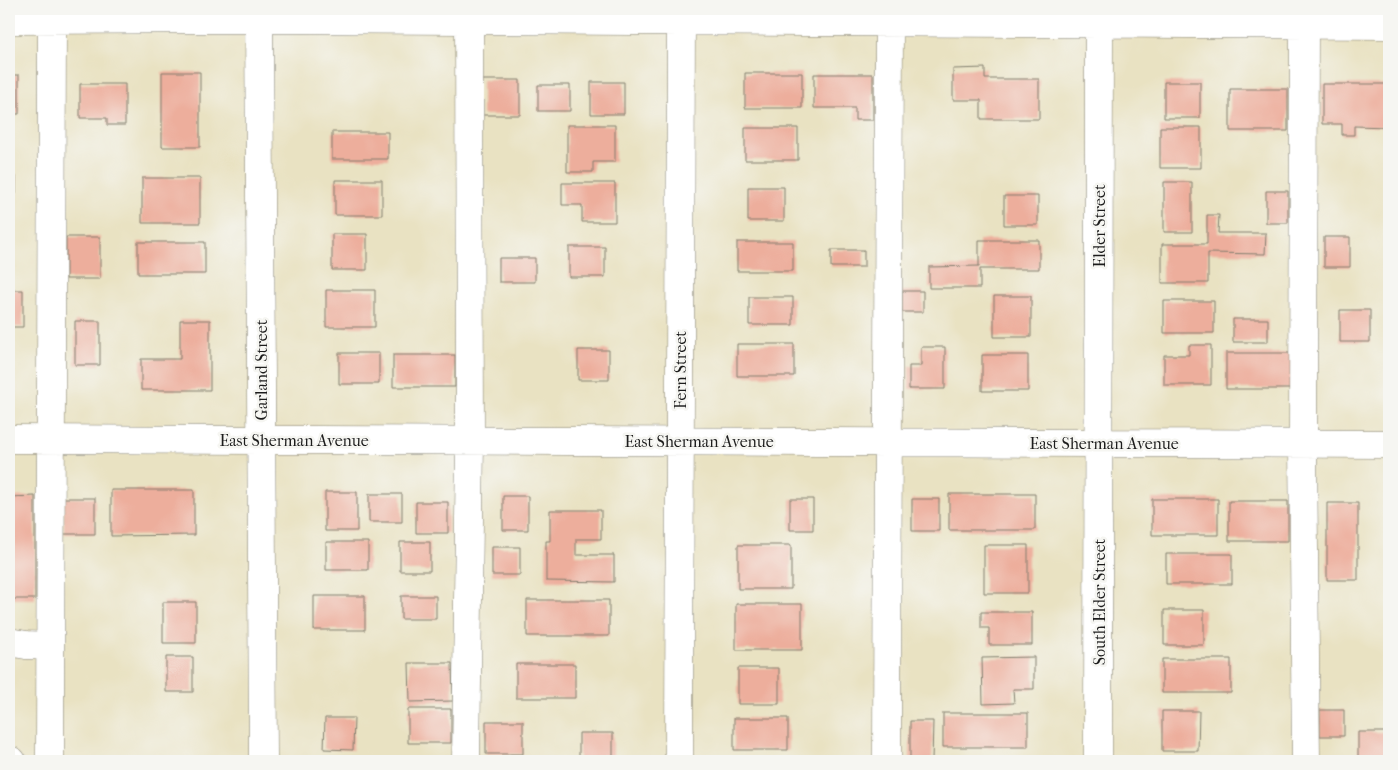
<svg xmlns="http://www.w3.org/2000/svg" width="1398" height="770" font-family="'IM FELL French Canon',serif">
  <rect width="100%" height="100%" fill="#f6f6f2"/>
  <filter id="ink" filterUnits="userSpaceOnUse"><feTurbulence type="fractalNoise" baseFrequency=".02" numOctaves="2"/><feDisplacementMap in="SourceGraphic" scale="10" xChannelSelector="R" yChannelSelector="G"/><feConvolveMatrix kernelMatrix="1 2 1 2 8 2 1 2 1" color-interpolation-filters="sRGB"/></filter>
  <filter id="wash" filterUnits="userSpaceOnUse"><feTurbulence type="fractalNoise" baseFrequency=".0096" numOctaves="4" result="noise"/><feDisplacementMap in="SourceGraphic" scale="20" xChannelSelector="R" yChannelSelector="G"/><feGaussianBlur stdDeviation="1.12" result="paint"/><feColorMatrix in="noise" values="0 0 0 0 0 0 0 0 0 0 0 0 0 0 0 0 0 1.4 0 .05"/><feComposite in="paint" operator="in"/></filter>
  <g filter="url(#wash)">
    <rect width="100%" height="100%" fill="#e9e2c2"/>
    <g id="blocks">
      <path fill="#edae9c" d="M 985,68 L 985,79 L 1039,79 L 1039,119 L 981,119 L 981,100 L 953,100 L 953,69 Z
        M 162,72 L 200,72 L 200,147 L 162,147 Z
        M 745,73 L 802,73 L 802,108 L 745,108 Z
        M 814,74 L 873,74 L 873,120 L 855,120 L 855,108 L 814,108 Z
        M 9,75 L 19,75 L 19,114 L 9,114 Z
        M 482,80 L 520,80 L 520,115 L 482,115 Z
        M 591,82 L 624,82 L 624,114 L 591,114 Z
        M 1164,82 L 1200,82 L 1200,118 L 1164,118 Z
        M 80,84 L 125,84 L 125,125 L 107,125 L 107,118 L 80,118 Z
        M 1322,84 L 1389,84 L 1389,127 L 1354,126 L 1354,135 L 1342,135 L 1342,124 L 1322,124 Z
        M 538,85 L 570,85 L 570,111 L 538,111 Z
        M 1230,89 L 1288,89 L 1288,131 L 1230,131 Z
        M 567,125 L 615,125 L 615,162 L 593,162 L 593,172 L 567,172 Z
        M 1160,127 L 1201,127 L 1201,168 L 1160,168 Z
        M 745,128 L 798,128 L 798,160 L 745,160 Z
        M 332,132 L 388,132 L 388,159 L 332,159 Z
        M 9,177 L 16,177 L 16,194 L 9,194 Z
        M 142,178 L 200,178 L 200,223 L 142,223 Z
        M 335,180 L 382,180 L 382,215 L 335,215 Z
        M 1164,182 L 1192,182 L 1192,232 L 1164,232 Z
        M 562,183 L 615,183 L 615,222 L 582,222 L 582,205 L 562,205 Z
        M 748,187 L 784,187 L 784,221 L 748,221 Z
        M 1266,191 L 1288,191 L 1288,223 L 1266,223 Z
        M 1004,196 L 1038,196 L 1038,225 L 1004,225 Z
        M 1207,215 L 1219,215 L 1218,233 L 1266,233 L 1265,254 L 1208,253 L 1208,283 L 1162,283 L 1162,244 L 1207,244 Z
        M 332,234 L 367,234 L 367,270 L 332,270 Z
        M 66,237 L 100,237 L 100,279 L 66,279 Z
        M 1324,237 L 1350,237 L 1350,267 L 1324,267 Z
        M 979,240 L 1039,240 L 1039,269 L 980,269 L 980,288 L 929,288 L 929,267 L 979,266 Z
        M 138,242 L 205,242 L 205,274 L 138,274 Z
        M 737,242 L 793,242 L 793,271 L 737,271 Z
        M 569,247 L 605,247 L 605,277 L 569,277 Z
        M 831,250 L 864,250 L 864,267 L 831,267 Z
        M 499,258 L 535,258 L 535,282 L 499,282 Z
        M 9,290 L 23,290 L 23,327 L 9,327 Z
        M 326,290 L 375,290 L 375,327 L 326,327 Z
        M 902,291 L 923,291 L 923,312 L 902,312 Z
        M 994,296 L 1031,296 L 1031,337 L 994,337 Z
        M 749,297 L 793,297 L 793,325 L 749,325 Z
        M 1164,301 L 1214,301 L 1214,333 L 1164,333 Z
        M 1340,310 L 1370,310 L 1370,342 L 1340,342 Z
        M 1233,319 L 1268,319 L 1268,342 L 1233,342 Z
        M 180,320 L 210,320 L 210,390 L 141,390 L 141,359 L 180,359 Z
        M 75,321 L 100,321 L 100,365 L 75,365 Z
        M 737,344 L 794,344 L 794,376 L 737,376 Z
        M 1189,345 L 1211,345 L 1211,385 L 1164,385 L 1164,355 L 1189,355 Z
        M 921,347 L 945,347 L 945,389 L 909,389 L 909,366 L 921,366 Z
        M 578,350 L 609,350 L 609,380 L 578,380 Z
        M 339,353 L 379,353 L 379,384 L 339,384 Z
        M 1226,353 L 1295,353 L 1295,389 L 1226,389 Z
        M 393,355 L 455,355 L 455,387 L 393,387 Z
        M 982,355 L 1028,355 L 1028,391 L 982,391 Z
        M 111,490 L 194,490 L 194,535 L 111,536 Z
        M 325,492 L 357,492 L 357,531 L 325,531 Z
        M 369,494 L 402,494 L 402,522 L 369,522 Z
        M 949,494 L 1035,494 L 1035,530 L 949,530 Z
        M 35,496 L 35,599 L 9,599 L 9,497 Z
        M 503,496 L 528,496 L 528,530 L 503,530 Z
        M 64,498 L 95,498 L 95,534 L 64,534 Z
        M 790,499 L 813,499 L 813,530 L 790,530 Z
        M 912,499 L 939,499 L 939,531 L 912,531 Z
        M 1152,499 L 1218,499 L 1218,535 L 1152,535 Z
        M 1229,501 L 1288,501 L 1288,541 L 1229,541 Z
        M 416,502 L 448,502 L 448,533 L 416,533 Z
        M 1327,503 L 1358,503 L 1358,580 L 1327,580 Z
        M 550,510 L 601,510 L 601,539 L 576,539 L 576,555 L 614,555 L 614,582 L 546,581 L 546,541 L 550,541 Z
        M 326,542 L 368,542 L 368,570 L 326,570 Z
        M 400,542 L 430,542 L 430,571 L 400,571 Z
        M 738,545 L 791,545 L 791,589 L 738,589 Z
        M 984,545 L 1028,545 L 1028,593 L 984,593 Z
        M 492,547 L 520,547 L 520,575 L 492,575 Z
        M 1166,554 L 1232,554 L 1232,584 L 1166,584 Z
        M 314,596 L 365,596 L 365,630 L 314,630 Z
        M 401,596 L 436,596 L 436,619 L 401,619 Z
        M 527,600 L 609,600 L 609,636 L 527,636 Z
        M 163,602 L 196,602 L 196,643 L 163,643 Z
        M 736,604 L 802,604 L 802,650 L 736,650 Z
        M 1164,610 L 1204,610 L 1204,645 L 1164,645 Z
        M 981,612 L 1032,612 L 1032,645 L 989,645 L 989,628 L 981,628 Z
        M 166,657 L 193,657 L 193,692 L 166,692 Z
        M 1034,657 L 1034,689 L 1013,689 L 1014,703 L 983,704 L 982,658 Z
        M 1162,659 L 1231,659 L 1231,693 L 1162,693 Z
        M 409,663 L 452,663 L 453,701 L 410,702 Z
        M 516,664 L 575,664 L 575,698 L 516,698 Z
        M 738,668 L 779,668 L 779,704 L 738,704 Z
        M 408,709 L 451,709 L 451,743 L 408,743 Z
        M 1320,710 L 1344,710 L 1344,736 L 1320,736 Z
        M 1162,711 L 1199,711 L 1198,751 L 1162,751 Z
        M 943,713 L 1028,713 L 1028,747 L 943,747 Z
        M 325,718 L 354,718 L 353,750 L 324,749 Z
        M 734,718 L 788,718 L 788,750 L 734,750 Z
        M 486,721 L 523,721 L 523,754 L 486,754 Z
        M 910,721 L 933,721 L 932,761 L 910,761 Z
        M 1358,732 L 1387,732 L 1387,761 L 1358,761 Z
        M 579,733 L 613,733 L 613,761 L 579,761 Z"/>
    </g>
  </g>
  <g filter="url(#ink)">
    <use href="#blocks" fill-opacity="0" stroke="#827f6f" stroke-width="1"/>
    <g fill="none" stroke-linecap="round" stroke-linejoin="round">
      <g stroke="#827f6f" stroke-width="29">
        <path id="minor" d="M 259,9 L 263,761
          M 1304,9 L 1303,444 L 1306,761
          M 9,20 L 259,19 L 1389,25
          M 9,439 L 1389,444
          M 9,642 L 26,645 L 50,646
          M 9,760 L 12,761
          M 50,761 L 52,20
          M 466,761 L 470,440 L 469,9
          M 679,761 L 681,9
          M 887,761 L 889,9
          M 1098,761 L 1099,9"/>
      </g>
      <use href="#minor" stroke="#fff" stroke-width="28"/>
    </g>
  </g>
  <g text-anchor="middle" stroke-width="5" stroke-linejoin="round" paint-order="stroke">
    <g font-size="16" fill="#1c1c1c" stroke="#f6f6f2">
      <text transform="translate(1099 226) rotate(-90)" y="6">Elder Street</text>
      <text transform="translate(261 370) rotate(-90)" y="6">Garland Street</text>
      <text transform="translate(680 370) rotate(-90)" y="6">Fern Street</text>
      <text x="294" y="446">East Sherman Avenue</text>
      <text x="699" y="447">East Sherman Avenue</text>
      <text x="1104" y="449">East Sherman Avenue</text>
      <text transform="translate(1099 602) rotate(-90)" y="6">South Elder Street</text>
    </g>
  </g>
  <rect width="1398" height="770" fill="none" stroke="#f6f6f2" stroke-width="30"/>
</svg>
